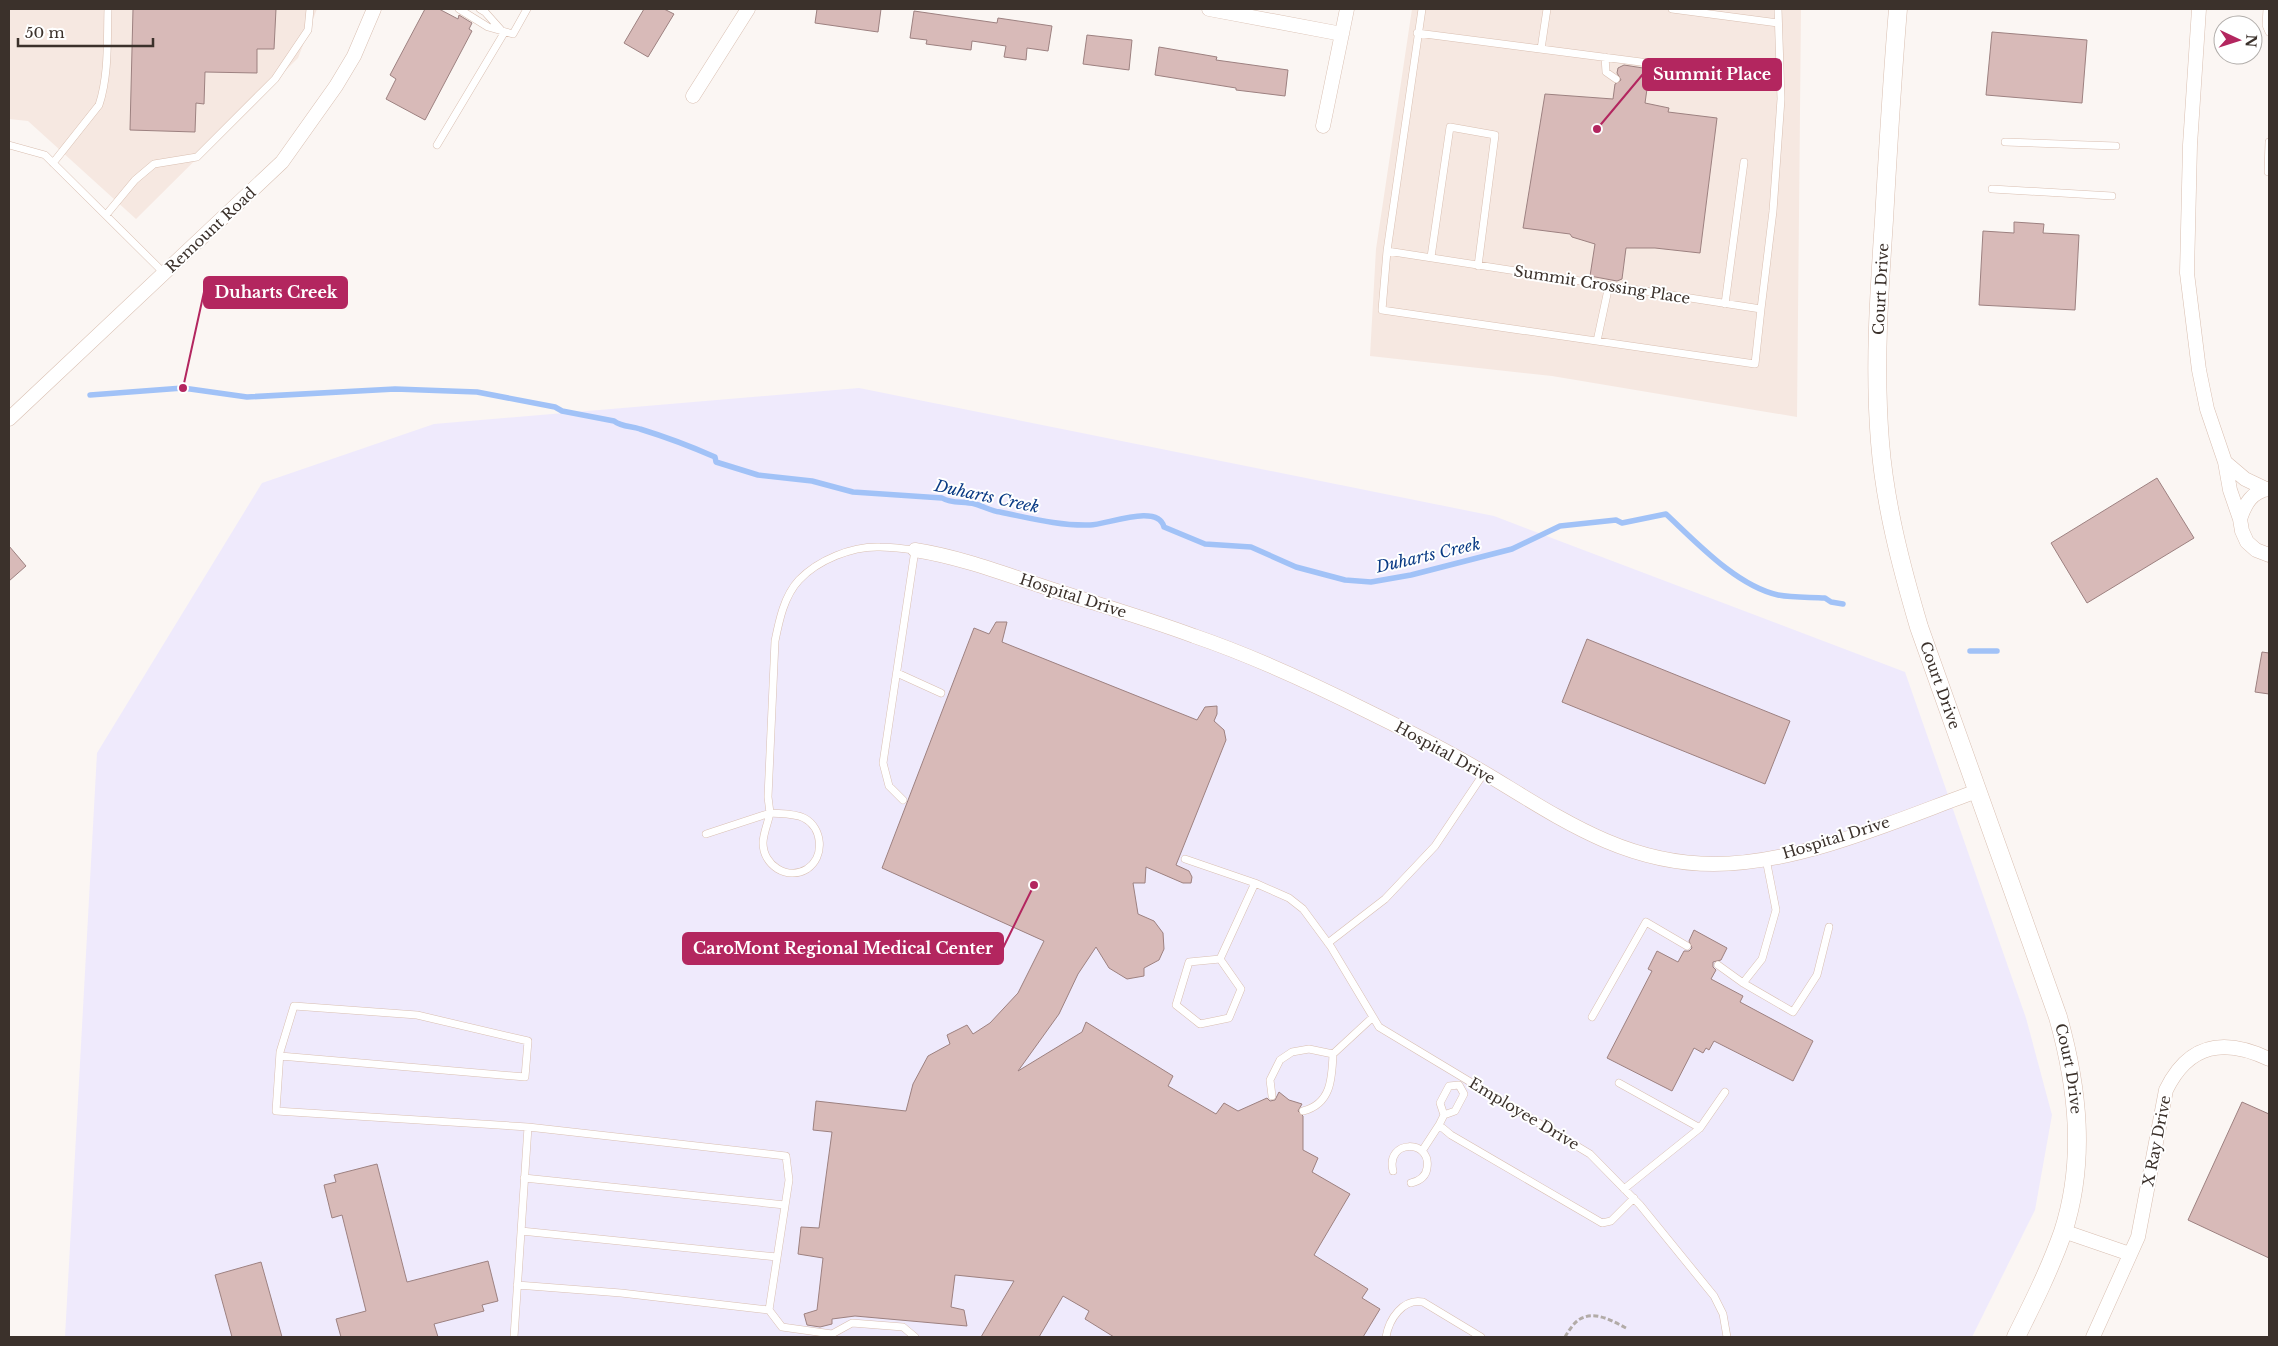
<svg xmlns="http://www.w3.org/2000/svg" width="2278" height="1346" font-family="'Libre Baskerville',serif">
  <rect width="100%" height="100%" fill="#fbf6f3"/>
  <path fill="#f6e8e1" d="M 9,9 L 317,9 L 298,58 L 136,219 L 28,121 L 9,119 Z
    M 1412,9 L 1801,9 L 1797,417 L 1552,376 L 1370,356 L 1376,249 Z"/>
  <path fill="#efeafc" d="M 859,388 L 1494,516 L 1905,672 L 2026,1018 L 2052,1115 L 2035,1210 L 1972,1337 L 65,1337 L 97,753 L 262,483 L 434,424 Z"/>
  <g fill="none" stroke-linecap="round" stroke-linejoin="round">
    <path stroke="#a1c2f7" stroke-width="5.5" d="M 90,395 L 183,388 L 247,397 L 395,389 L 477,392 L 555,407 L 562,411 L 614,421 C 622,427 631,426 640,429 C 666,437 690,446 715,457 L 716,462 L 758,475 L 812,481 L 853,492 L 942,498 C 952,504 963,501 975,504 C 983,506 991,511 1000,512 C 1030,518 1059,526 1090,525 C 1106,525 1158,503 1164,527 L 1205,544 L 1251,547 L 1296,567 L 1345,580 L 1371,582 L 1411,575 L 1512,549 L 1560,526 L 1616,520 L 1622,523 L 1666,514 C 1697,543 1737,586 1778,595 C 1793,598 1810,597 1825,598 L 1831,602 L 1843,604
      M 1970,651 L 1997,651"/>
  </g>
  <path fill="#d8bab8" stroke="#9d8180" d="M 133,9 L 276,9 L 274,49 L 257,49 L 257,73 L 205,72 L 204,104 L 196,103 L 195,132 L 130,130 Z
    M 425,9 L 439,9 L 458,19 L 459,15 L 472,23 L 469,29 L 472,31 L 425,120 L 386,99 L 396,79 L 390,75 Z
    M 644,9 L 664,9 L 674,14 L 648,57 L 624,43 Z
    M 817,9 L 881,9 L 878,32 L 815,23 Z
    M 914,11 L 997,23 L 998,18 L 1052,26 L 1048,51 L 1027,48 L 1026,60 L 1004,57 L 1006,46 L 972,41 L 971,50 L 926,44 L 927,40 L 910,38 Z
    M 1992,32 L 2087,40 L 2082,103 L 1986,95 Z
    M 1087,35 L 1132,40 L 1129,70 L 1083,64 Z
    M 1159,47 L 1217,57 L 1216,60 L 1288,70 L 1285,96 L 1236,90 L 1236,88 L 1155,75 Z
    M 1624,65 L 1643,68 L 1649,71 L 1648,79 L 1643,83 L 1644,87 L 1647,89 L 1645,103 L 1669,108 L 1668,112 L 1717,118 L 1700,253 L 1655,248 L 1626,248 L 1622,279 L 1617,281 L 1590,276 L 1595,244 L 1572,237 L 1570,234 L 1523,228 L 1545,94 L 1613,99 L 1615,84 L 1621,80 L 1617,73 L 1618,68 Z
    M 2014,222 L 2044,224 L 2043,233 L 2079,235 L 2075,310 L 1979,305 L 1983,231 L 2014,233 Z
    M 2157,478 L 2194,538 L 2087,603 L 2051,543 Z
    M 9,546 L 26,566 L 9,581 Z
    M 996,622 L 1007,622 L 1002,642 L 1197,720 L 1205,707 L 1217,706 L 1217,714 L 1214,721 L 1224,730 L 1226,740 L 1176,865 L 1189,871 L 1192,877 L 1191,883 L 1183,883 L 1146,867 L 1145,883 L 1133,883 L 1138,914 L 1154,921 L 1163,933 L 1164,949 L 1159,960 L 1144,968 L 1144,976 L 1127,979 L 1109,968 L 1096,947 L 1078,974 L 1059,1014 L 1018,1071 L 1082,1032 L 1086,1022 L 1173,1076 L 1168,1086 L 1216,1114 L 1224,1103 L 1238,1111 L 1267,1098 L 1270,1101 L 1275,1100 L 1279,1092 L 1289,1100 L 1302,1104 L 1298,1111 L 1303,1116 L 1303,1150 L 1318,1158 L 1312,1172 L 1350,1194 L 1314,1255 L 1368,1289 L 1362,1298 L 1380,1309 L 1363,1337 L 1114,1337 L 1085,1319 L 1089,1311 L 1063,1296 L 1039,1337 L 981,1337 L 1014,1281 L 955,1275 L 951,1307 L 964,1310 L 967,1326 L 855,1316 L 832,1319 L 832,1324 L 820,1327 L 807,1325 L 804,1314 L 817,1310 L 823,1258 L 798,1254 L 801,1227 L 819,1228 L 832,1132 L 813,1130 L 816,1101 L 906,1111 L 913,1084 L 928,1056 L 950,1044 L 947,1035 L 967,1025 L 973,1034 L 990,1023 L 1018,993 L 1044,941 L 882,868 L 974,628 L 989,634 Z
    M 1587,639 L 1790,721 L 1765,784 L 1562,702 Z
    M 2262,652 L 2269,653 L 2269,694 L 2255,692 Z
    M 1694,930 L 1727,948 L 1721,960 L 1713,962 L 1713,967 L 1716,970 L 1711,979 L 1743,996 L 1740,1002 L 1813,1041 L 1793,1081 L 1714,1041 L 1709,1050 L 1706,1048 L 1703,1053 L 1694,1048 L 1672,1091 L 1607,1058 L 1652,971 L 1648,969 L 1657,951 L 1678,962 L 1684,951 L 1689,951 L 1692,948 L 1689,941 Z
    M 2242,1102 L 2269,1114 L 2269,1258 L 2188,1220 Z
    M 377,1164 L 407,1282 L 488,1261 L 498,1301 L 482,1305 L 484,1311 L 434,1324 L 438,1337 L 341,1337 L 336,1319 L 366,1311 L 342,1215 L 332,1218 L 324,1185 L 336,1182 L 334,1175 Z
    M 261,1262 L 282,1337 L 232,1337 L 215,1275 Z"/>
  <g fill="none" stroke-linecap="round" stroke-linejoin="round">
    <g stroke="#d9bfb1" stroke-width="8">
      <path id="service" d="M 459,9 L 488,27 L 513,34 L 527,9
        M 480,9 L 485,12 L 502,31
        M 1422,9 L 1387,251 L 1761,309 L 1773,211 L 1781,99 L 1778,9
        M 1672,9 L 1778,23
        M 2267,9 L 2266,25 L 2269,32
        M 1417,33 L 1780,80
        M 1541,49 L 1547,9
        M 1605,57 L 1606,72 L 1616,79
        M 1648,84 C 1661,82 1664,78 1668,66
        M 2005,142 L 2116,146
        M 2269,142 L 2268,172 L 2269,172
        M 9,145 L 45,155 L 164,273
        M 437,145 L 504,33
        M 53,163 L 99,105 C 109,75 107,40 108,9
        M 1992,189 L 2112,196
        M 106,215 L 135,180 L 154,164 L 197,157 L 275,79 L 308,30 L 310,9
        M 1387,251 L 1382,310 L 1755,364 L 1761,309
        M 1431,257 L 1450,127 L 1495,135 L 1478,266
        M 1725,304 L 1744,162
        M 1597,341 L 1609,285
        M 897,673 L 941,693
        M 770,813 C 781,814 794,813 804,818 C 823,828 825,857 807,869 C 787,881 763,865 763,843 C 763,834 768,823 770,813 Z
        M 706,834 L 770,813 L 768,797 L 775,641 C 779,621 784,596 799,580 C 818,560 852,546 880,547 C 892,547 904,549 915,550 L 883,763 L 889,786 L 903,800
        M 1185,859 L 1255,883 L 1289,898 L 1303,909 L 1331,947 L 1379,1027 L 1590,1154 L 1640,1205 L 1714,1296 L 1723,1314 L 1727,1337
        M 1766,859 L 1776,910 L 1762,959 L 1743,983 L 1793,1012 L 1817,975 L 1829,927
        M 1328,943 L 1385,899 L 1435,846 L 1484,773
        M 1220,959 L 1189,962 L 1176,1005 L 1200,1024 L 1229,1018 L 1241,989 L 1220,959 L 1255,883
        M 1718,965 L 1743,983
        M 1592,1017 L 1646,922 L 1687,946
        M 1333,1054 L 1373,1017
        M 280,1056 L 525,1077 L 528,1041 L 417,1015 L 294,1006 L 280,1052 L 276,1111 L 528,1127
        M 1619,1083 L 1700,1128
        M 1459,1085 L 1464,1094 L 1455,1111 L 1444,1115 L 1440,1103 L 1449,1086 Z
        M 1272,1096 L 1270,1080 L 1280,1060 L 1292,1052 L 1309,1049 L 1333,1054 C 1332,1079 1331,1104 1303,1111
        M 1444,1115 L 1439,1125 L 1451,1135 L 1602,1223 L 1611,1221 L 1634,1198
        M 1422,1151 L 1439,1125
        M 1393,1171 C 1385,1139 1432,1139 1427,1168 C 1426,1177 1419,1181 1411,1183
        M 524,1178 L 785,1205
        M 1624,1189 L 1700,1128 L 1725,1092
        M 521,1231 L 777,1257
        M 517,1285 L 621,1293 L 769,1310
        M 514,1337 L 528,1127 L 786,1156 L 789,1180 L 769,1310 L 782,1327 L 832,1334 L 852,1323 L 903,1327 L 915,1337
        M 1386,1337 C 1389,1319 1403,1298 1423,1302 L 1481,1337"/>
    </g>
    <g stroke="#d9bfb1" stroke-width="15">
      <path id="minor" d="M 1209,9 L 1342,34
        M 2199,9 L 2190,145 L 2187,273 L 2199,370 L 2207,409 L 2225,462 L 2230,490 L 2240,519 L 2242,531 L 2247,542 L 2256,550 L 2269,555
        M 693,96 L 748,9
        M 1323,126 L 1347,9
        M 9,419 L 282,162 L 336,86 L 354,56 L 374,9
        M 2225,462 L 2245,479 L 2266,489
        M 2240,519 C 2245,504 2252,491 2269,489
        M 915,550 C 966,558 1015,578 1063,593 C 1107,607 1151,620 1194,636 C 1253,656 1311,683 1367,711 C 1408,731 1449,752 1488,775 C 1561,819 1625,864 1714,864 C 1800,864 1897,820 1977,791
        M 2063,1231 L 2130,1254
        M 2093,1337 L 2138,1237 L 2166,1090 C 2189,1043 2225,1038 2269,1059"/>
    </g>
    <g stroke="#d9bfb1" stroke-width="19">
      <g id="tertiary">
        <path id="s1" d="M 1898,9 C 1892,79 1888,149 1884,220 C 1879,294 1874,368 1880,442 C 1885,505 1901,566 1919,627 L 2058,1017 C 2078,1088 2086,1161 2063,1232 C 2050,1269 2033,1303 2016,1337"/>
      </g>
    </g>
    <path stroke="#b2aba7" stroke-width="3" stroke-dasharray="5 2.5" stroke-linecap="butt" d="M 1565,1337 C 1568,1332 1574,1322 1580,1319 C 1596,1310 1614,1322 1628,1329"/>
    <use href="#service" stroke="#fff" stroke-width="7"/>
    <use href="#minor" stroke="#fff" stroke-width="14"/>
    <use href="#tertiary" stroke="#fff" stroke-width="18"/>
  </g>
  <g text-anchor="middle" stroke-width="4" stroke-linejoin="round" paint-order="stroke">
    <g font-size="15" fill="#3b312b" stroke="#fff">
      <text transform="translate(211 230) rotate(-43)" y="5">Remount Road</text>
      <text transform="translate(1602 285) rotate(9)" y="5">Summit Crossing Place</text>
      <text transform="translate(1881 289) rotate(-87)" y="5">Court Drive</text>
      <text transform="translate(1073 596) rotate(18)" y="5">Hospital Drive</text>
      <text dy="5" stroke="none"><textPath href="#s1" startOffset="685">Court Drive</textPath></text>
      <text transform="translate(1445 753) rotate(29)" y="5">Hospital Drive</text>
      <text transform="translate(1836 838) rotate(-17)" y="5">Hospital Drive</text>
      <text dy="5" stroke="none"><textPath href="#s1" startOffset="1090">Court Drive</textPath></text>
      <text transform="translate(1524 1114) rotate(31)" y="5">Employee Drive</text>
      <text transform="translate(2157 1141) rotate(-79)" y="5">X Ray Drive</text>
    </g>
    <g font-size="16" font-style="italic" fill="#093a84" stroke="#fff">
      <text transform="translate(987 496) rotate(12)" y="6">Duharts Creek</text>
      <text transform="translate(1428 555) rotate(-13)" y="6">Duharts Creek</text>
    </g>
  </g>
  <path fill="none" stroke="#b3265f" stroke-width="2" d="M1597 129L1643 74M183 388L204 292M1034 885L1003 948"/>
  <g fill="#b3265f" stroke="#fff" stroke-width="2">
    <circle cx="1597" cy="129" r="5"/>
    <circle cx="183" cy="388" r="5"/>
    <circle cx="1034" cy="885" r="5"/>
  </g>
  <g fill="#b3265f" stroke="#b3265f" stroke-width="2">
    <rect x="1643" y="59" width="138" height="31" rx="5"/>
    <rect x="204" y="277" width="143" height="31" rx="5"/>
    <rect x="683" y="933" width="320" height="31" rx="5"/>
  </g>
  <g font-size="16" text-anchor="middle" font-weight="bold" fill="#fff">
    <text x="1712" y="80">Summit Place</text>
    <text x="276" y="298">Duharts Creek</text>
    <text x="843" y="954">CaroMont Regional Medical Center</text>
  </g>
  <rect width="2278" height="1346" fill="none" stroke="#3b312b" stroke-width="20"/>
  <g transform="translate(2238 40) rotate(94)"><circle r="24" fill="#ffffff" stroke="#b1adaa"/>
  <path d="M0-4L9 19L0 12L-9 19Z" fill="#b3265f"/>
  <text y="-8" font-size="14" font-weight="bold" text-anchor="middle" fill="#3b312b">N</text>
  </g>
  <path d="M18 38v8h135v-8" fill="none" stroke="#3b312b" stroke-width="2.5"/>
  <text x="25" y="38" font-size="15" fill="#3b312b" stroke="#ffffff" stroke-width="4" paint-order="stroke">50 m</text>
</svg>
